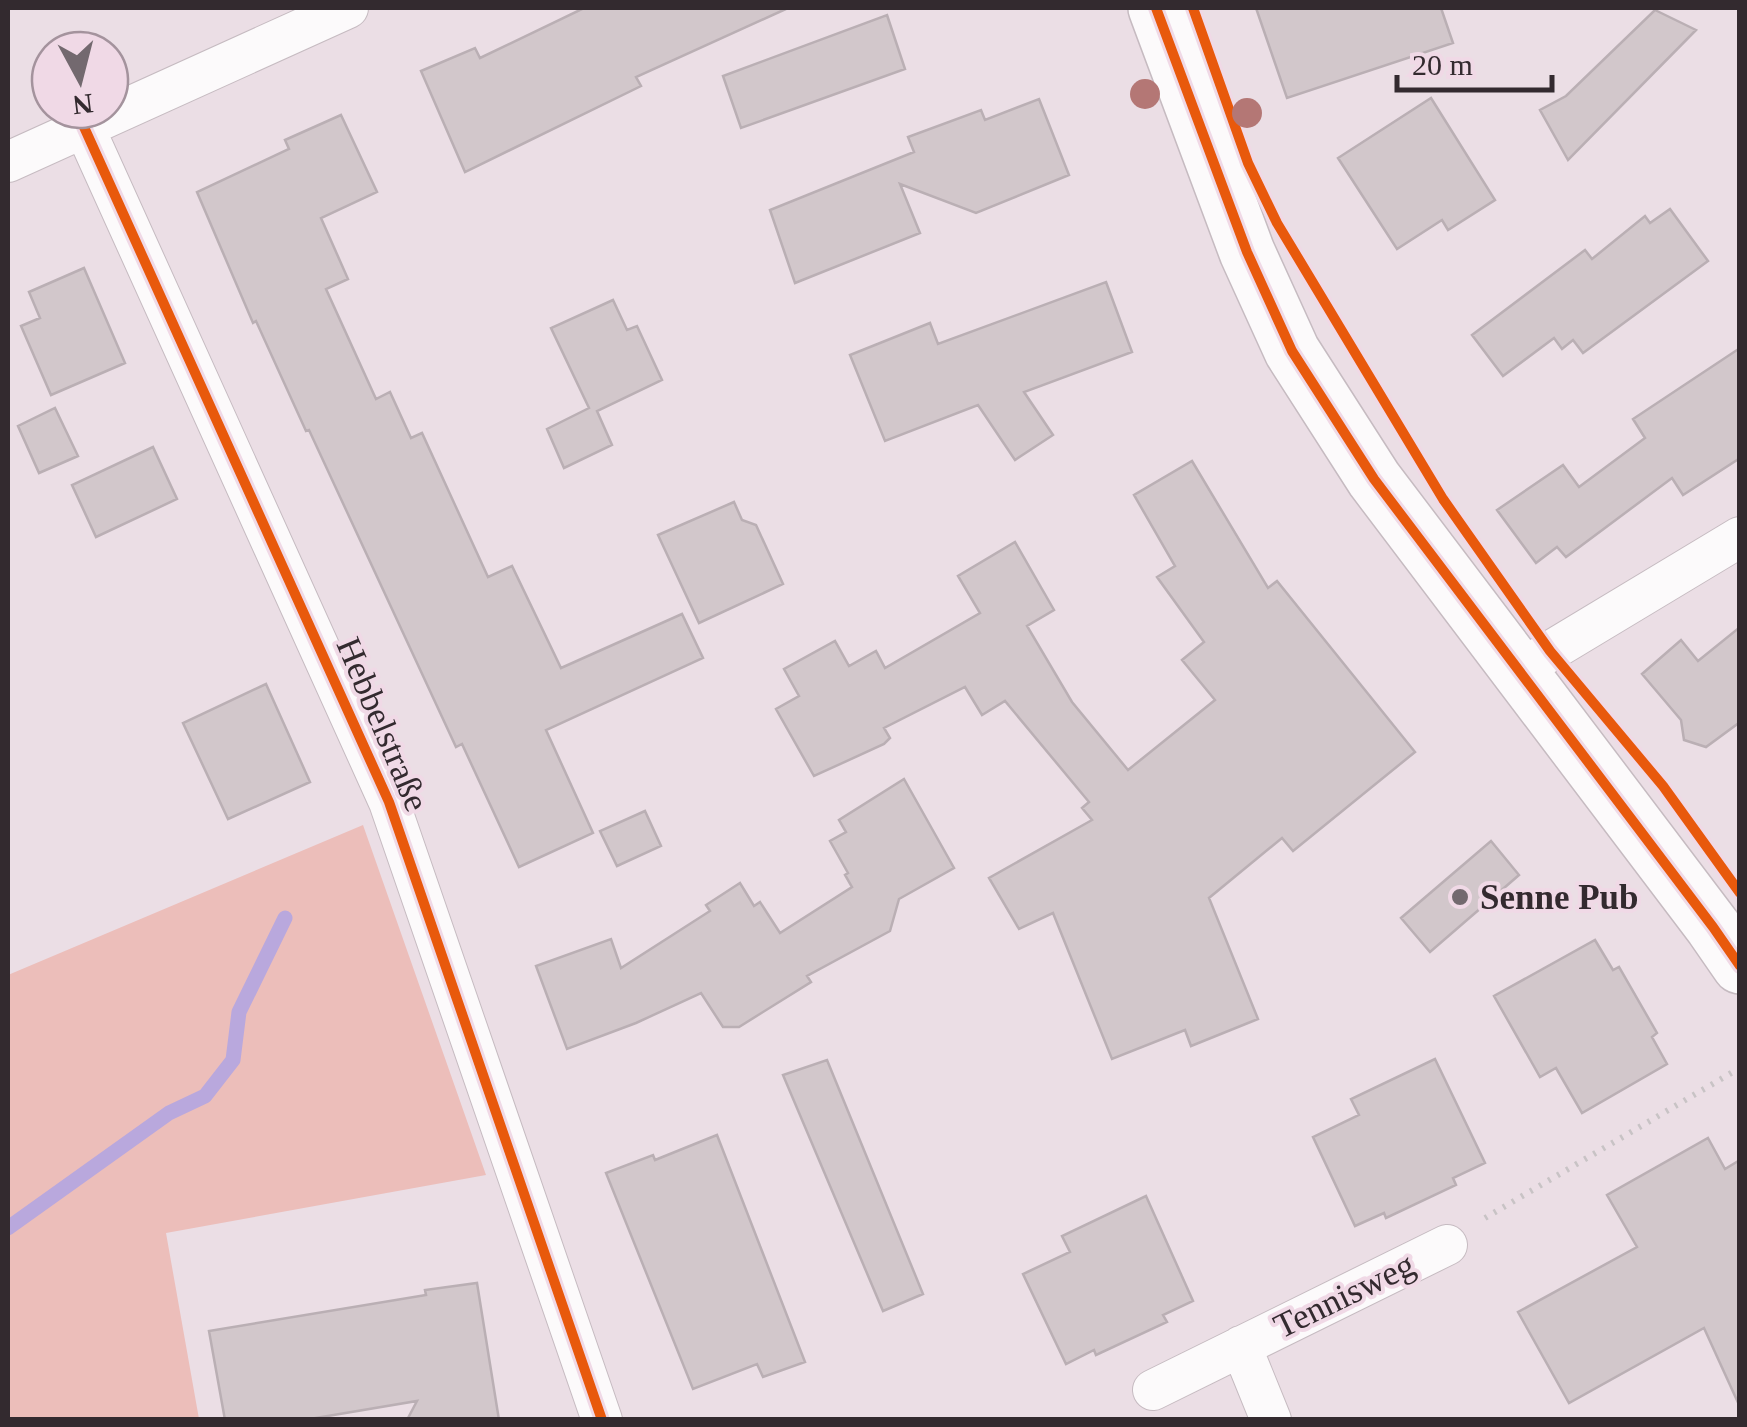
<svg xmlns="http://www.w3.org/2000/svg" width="1747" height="1427" font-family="'Times New Roman',serif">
  <rect width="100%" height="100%" fill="#ebdee5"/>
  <path fill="#ecbeba" d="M 363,825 L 486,1175 L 166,1233 L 199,1419 L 8,1419 L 8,975 Z"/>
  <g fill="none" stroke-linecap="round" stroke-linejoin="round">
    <path stroke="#b9a8dd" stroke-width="15" d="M 8,1228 L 169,1113 L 205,1096 L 233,1060 L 239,1012 L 285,918"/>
  </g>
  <path fill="#d2c7cb" stroke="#baafb4" stroke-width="2.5" d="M 584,8 L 788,8 L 636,77 L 641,86 L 465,172 L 421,71 L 475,48 L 480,58 Z
    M 1256,8 L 1441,8 L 1453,43 L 1287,98 Z
    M 1655,10 L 1696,30 L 1568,160 L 1540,110 L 1566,96 Z
    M 887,15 L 905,69 L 741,128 L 723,76 Z
    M 1431,98 L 1495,200 L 1448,230 L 1442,220 L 1397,249 L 1338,158 Z
    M 1039,99 L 1069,175 L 976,213 L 900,184 L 920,233 L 795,283 L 770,210 L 914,152 L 908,137 L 981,110 L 985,120 Z
    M 341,115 L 377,192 L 321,218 L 348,279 L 326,289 L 376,399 L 390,392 L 411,438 L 422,433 L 488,577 L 512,566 L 561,668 L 682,614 L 703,658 L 546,730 L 593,833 L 519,867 L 462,744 L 456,747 L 309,430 L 306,431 L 256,321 L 253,323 L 197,192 L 289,149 L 285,140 Z
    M 1670,209 L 1708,261 L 1583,353 L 1573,340 L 1562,349 L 1554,338 L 1503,376 L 1472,335 L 1585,250 L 1592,259 L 1645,216 L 1650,223 Z
    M 84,268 L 125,363 L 51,395 L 21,326 L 40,318 L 29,292 Z
    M 1106,282 L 1132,352 L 1024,392 L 1053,435 L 1015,460 L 978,405 L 885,441 L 850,355 L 930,323 L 938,344 Z
    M 613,300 L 627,330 L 637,326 L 662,380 L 597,411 L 612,445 L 564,468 L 547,429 L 589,408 L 551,328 Z
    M 1740,348 L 1740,458 L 1683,495 L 1672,478 L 1566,557 L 1557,547 L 1536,563 L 1497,510 L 1563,465 L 1579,487 L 1645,438 L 1633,419 Z
    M 55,408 L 78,456 L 39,473 L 18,426 Z
    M 153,447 L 177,499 L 96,537 L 72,485 Z
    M 1192,461 L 1268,588 L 1277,581 L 1415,752 L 1293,851 L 1282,838 L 1209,898 L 1258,1019 L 1191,1046 L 1185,1030 L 1112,1059 L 1053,913 L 1019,929 L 989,878 L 1092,820 L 1082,808 L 1089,802 L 1005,701 L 982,715 L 965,687 L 884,728 L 890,738 L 884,744 L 814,776 L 776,709 L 799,696 L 784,669 L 835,641 L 849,666 L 876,651 L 885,668 L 980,613 L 958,576 L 1015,542 L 1054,610 L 1027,626 L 1072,702 L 1128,770 L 1215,700 L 1182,660 L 1204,642 L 1157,577 L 1175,566 L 1134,495 Z
    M 734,502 L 742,520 L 756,525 L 783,584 L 699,623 L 658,535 Z
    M 1740,627 L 1740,722 L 1706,747 L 1684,740 L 1681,720 L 1642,674 L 1681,640 L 1698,661 Z
    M 266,684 L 310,782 L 228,819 L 183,723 Z
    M 904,779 L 954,868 L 899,899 L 890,931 L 807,976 L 811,982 L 739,1027 L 723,1027 L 701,993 L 636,1023 L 567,1049 L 536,966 L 611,939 L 621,968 L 710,911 L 706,905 L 740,883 L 754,906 L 760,902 L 780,933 L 852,887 L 845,875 L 848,873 L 830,841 L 846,832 L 839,820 Z
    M 645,811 L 661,846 L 617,866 L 600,831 Z
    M 1491,841 L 1519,875 L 1430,952 L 1401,918 Z
    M 1595,940 L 1613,970 L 1619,967 L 1657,1033 L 1652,1037 L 1667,1064 L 1582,1113 L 1556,1068 L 1540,1077 L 1494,996 Z
    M 1435,1059 L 1485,1163 L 1453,1178 L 1456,1185 L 1386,1218 L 1384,1213 L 1355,1226 L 1313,1137 L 1359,1115 L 1351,1099 Z
    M 827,1060 L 923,1294 L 883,1311 L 783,1075 Z
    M 717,1135 L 805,1362 L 763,1377 L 757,1364 L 693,1389 L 606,1173 L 653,1155 L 655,1160 Z
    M 1708,1138 L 1725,1169 L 1740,1160 L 1740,1407 L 1704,1328 L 1569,1403 L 1518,1312 L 1637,1247 L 1607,1195 Z
    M 1146,1196 L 1193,1301 L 1163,1315 L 1167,1322 L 1096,1355 L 1094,1350 L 1066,1364 L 1023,1274 L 1070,1252 L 1062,1236 Z
    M 477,1283 L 499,1420 L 407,1420 L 417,1401 L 304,1420 L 225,1420 L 209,1331 L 426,1295 L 425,1290 Z"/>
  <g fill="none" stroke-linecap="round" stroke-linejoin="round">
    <g stroke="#c6bbc1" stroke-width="42">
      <path id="street" d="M 84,127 L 389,802 L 602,1420
        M 8,162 L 348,8
        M 1519,670 L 1740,537
        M 1241,1346 L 1271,1420
        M 1153,1390 L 1447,1245"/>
    </g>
    <g stroke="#c6bbc1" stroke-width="58">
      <path id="secondary" d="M 1156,8 L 1247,252 L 1292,351 L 1374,479 L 1713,927 L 1740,966"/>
    </g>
    <path stroke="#c8c3c5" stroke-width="6" stroke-dasharray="2.5 8" stroke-linecap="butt" d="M 1485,1218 L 1738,1069"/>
    <use href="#street" stroke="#fcfafb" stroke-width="40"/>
    <use href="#secondary" stroke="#fcfafb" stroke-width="55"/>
    <g stroke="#f0d9e6" stroke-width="16">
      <path id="cycleway" d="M 1156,8 L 1247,252 L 1292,351 L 1374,479 L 1713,927 L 1740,966
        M 1193,8 L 1248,163 L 1277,223 L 1443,499 L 1550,651 L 1663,786 L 1740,893
        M 84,127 L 389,802 L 602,1420"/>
    </g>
    <use href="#cycleway" stroke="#e8590c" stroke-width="10"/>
  </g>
  <g fill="#b47775">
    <circle cx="1145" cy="94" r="15"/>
    <circle cx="1247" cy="113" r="15"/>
  </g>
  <circle fill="#73696f" stroke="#f0d9e6" stroke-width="4" cx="1460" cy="897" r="10"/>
  <g text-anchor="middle" stroke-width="8" stroke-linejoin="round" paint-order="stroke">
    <g font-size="35" fill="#332a2f" stroke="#f0d9e6">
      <text transform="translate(383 724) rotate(67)" y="12">Hebbelstraße</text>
      <text transform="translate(1344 1295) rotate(-26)" y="12">Tennisweg</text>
    </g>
    <g font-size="35" font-weight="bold" fill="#332a2f" stroke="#f0d9e6" text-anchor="start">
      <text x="1480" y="909">Senne Pub</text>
    </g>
  </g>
  <rect width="1747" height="1427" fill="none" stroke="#332a2f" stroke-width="20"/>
  <g transform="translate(80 80) rotate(173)"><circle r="48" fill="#f0d9e6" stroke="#a4939d" stroke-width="2.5"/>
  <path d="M0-8L18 38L0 25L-18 38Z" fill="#73696f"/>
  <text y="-15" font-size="28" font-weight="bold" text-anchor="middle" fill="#332a2f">N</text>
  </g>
  <path d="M1397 75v15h155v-15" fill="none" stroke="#332a2f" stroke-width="5"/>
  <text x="1412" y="75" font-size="30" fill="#332a2f" stroke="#f0d9e6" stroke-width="8" paint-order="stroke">20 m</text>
</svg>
